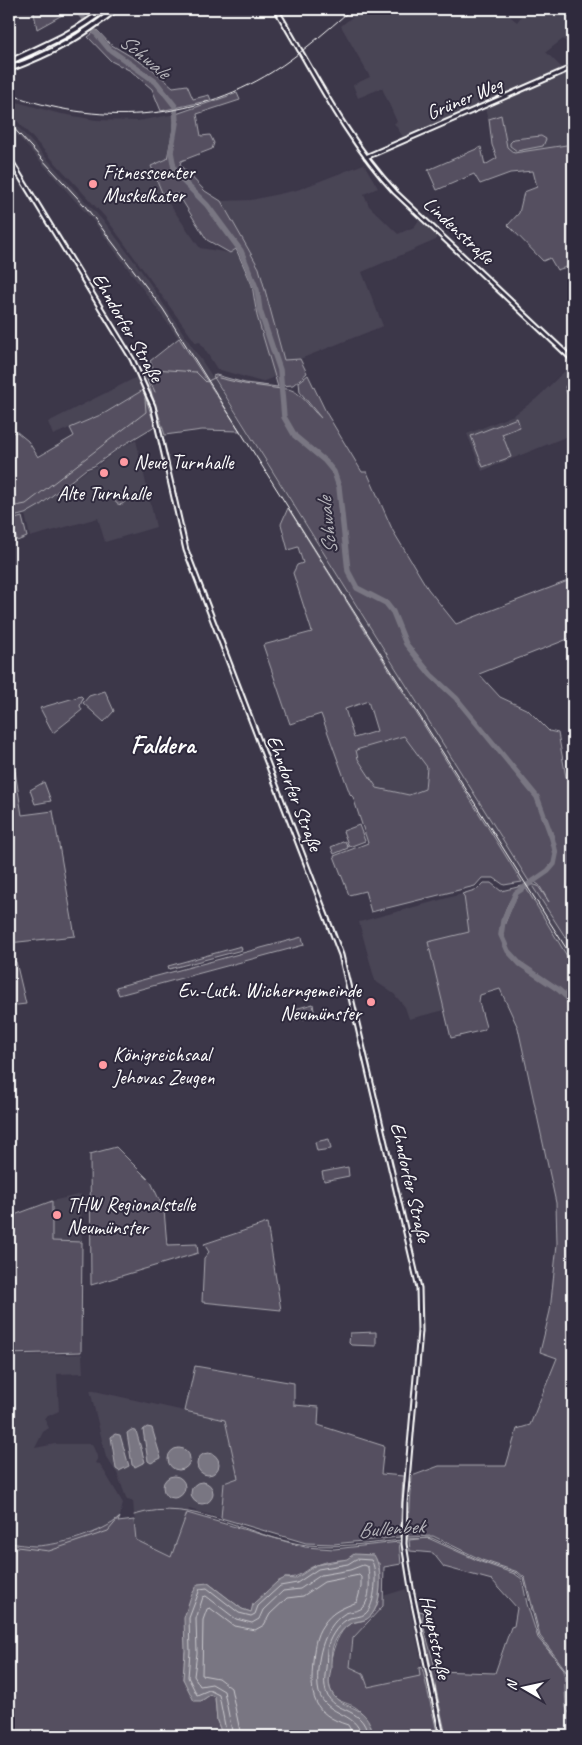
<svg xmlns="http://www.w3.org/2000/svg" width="582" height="1745" font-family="Caveat,sans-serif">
  <rect width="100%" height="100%" fill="#3c3749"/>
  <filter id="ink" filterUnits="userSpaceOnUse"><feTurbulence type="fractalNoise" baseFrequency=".02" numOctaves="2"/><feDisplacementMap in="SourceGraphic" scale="10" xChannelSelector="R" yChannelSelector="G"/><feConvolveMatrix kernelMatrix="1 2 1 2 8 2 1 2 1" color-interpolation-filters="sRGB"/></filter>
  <g filter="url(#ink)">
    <path fill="#494455" d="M 362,9 L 501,9 L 517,22 L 527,9 L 573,9 L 573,50 L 563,39 L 546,52 L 564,70 L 403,137 L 394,123 L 397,122 L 382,88 L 358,98 L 353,85 L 370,77 L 341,26 Z
      M 571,70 L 573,72 L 573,149 L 502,176 L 485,108 Z
      M 13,101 L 57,113 L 96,120 L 138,121 L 176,114 L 167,159 L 151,166 L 163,195 L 200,248 L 230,253 L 236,249 L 252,285 L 257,316 L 274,370 L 274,377 L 262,382 L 217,369 L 200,342 L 196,343 L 106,218 L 9,112 L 9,105 Z
      M 9,117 L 106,224 L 140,269 L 208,370 L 573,949 L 573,966 L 208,379 L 94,222 L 9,126 Z
      M 364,164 L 378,188 L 364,194 L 369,206 L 398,234 L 414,227 L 419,220 L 436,236 L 436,240 L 362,272 L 383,326 L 300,359 L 284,361 L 259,268 L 221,201 L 251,200 L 297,190 Z
      M 571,365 L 573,367 L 573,434 L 482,471 L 467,434 L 514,415 L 536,399 Z
      M 137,377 L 143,390 L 105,413 L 53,435 L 48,422 Z
      M 136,440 L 156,527 L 105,542 L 98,518 L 30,537 L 25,514 L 86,471 L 96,467 L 121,447 Z
      M 404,736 L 427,767 L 425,789 L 409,795 L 377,788 L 358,759 L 356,750 Z
      M 462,894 L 464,896 L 469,932 L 429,942 L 445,1010 L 409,1019 L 405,1007 L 394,994 L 375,981 L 359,922 Z
      M 81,1194 L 82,1242 L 52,1241 L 52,1201 Z
      M 82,1354 L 83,1373 L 57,1374 L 59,1411 L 44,1418 L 49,1428 L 43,1432 L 35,1448 L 55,1444 L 92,1444 L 98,1458 L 95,1463 L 100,1464 L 123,1503 L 120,1517 L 110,1527 L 51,1545 L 34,1546 L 9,1543 L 9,1355 Z
      M 90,1390 L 225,1420 L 238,1479 L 224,1483 L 221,1518 L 189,1509 L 171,1557 L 136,1540 L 133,1501 L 127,1500 L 117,1473 L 106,1457 Z
      M 406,1589 L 421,1660 L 420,1676 L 368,1687 L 359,1673 L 350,1667 L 353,1638 L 383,1607 L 383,1596 Z"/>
    <path fill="#555060" stroke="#aaa8b0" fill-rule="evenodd" d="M 30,9 L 73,9 L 37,29 L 34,13 Z
      M 83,30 L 61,46 L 39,55 L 39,51 Z
      M 97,30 L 110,44 L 152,69 L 173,87 L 187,85 L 193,99 L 209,95 L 211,100 L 161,111 L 152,89 L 131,71 L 111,61 L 88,37 Z
      M 237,93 L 240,100 L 197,114 L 201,136 L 210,135 L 214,143 L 212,149 L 181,161 L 180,165 L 205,191 L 221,201 L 259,268 L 284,360 L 300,359 L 307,373 L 293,385 L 281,386 L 281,389 C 299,386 308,407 321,418 L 300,392 L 299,382 L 308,375 L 327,414 L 362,472 L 367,472 L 393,531 L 428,589 L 456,624 L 573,579 L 573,637 L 479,674 L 500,697 L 528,710 L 549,731 L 558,733 L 566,777 L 573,776 L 573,949 L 531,884 L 538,886 L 549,902 L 539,885 L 533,881 L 530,883 L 213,376 L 216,375 L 245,383 L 278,387 L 257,316 L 252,285 L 236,249 L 230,253 L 207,240 L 178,194 L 163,195 L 151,166 L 167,159 L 176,114 Z
      M 501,115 L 507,147 L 514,153 L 573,144 L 573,265 L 557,270 L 550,258 L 543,261 L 508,225 L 519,213 L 524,192 L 537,187 L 533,171 L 510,173 L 480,184 L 474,174 L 437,190 L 428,170 L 481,147 L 485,165 L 497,158 L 492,145 L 489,119 Z
      M 541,136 L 546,139 L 543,146 L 517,151 L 510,146 L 510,143 L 514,139 Z
      M 179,338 L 240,431 L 202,430 L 165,435 L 146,376 L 153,368 L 150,361 Z
      M 573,382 L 573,412 L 565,387 L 567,384 Z
      M 143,390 L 155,426 L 120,447 L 94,466 L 86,469 L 39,506 L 25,514 L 9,518 L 9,433 L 17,432 L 28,441 L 38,457 L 74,436 L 70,428 L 105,413 Z
      M 517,418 L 520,427 L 502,434 L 511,457 L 483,467 L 471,436 Z
      M114.5 499a5.5 5.5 0 1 1 11 0a5.5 5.5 0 1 1-11 0Z
      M 288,508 L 522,882 L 504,885 L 494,878 L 482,878 L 475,886 L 371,912 L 365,891 L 349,895 L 334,856 L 368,843 L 353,797 L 350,794 L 321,714 L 290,724 L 263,645 L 312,632 L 293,573 L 297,565 L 303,563 L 298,547 L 288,550 L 281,524 ZM 368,701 L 377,731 L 354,738 L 345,709 ZM 404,736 L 427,767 L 425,789 L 409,795 L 377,788 L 358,759 L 356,750 Z
      M 22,517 L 27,537 L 17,541 L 11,520 Z
      M 105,691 L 114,711 L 104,722 L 83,703 L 89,696 Z
      M 81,696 L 83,698 L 80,706 L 82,710 L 53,733 L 40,708 Z
      M 9,771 L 15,771 L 22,815 L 53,811 L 75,936 L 9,943 Z
      M 44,782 L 51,801 L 35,804 L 30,790 Z
      M 359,825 L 365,841 L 349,847 L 343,831 Z
      M 345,841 L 348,848 L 334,854 L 331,847 Z
      M 484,883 L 491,883 L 501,891 L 522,886 C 509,898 501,915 501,933 L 517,894 L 526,888 L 573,966 L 573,1715 L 569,1705 L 568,1673 L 540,1636 L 525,1578 L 518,1572 L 482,1560 L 433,1536 L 408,1537 L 412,1476 L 439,1466 L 506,1466 L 517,1429 L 530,1425 L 557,1358 L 540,1352 L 550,1311 L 557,1244 L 556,1203 L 518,1028 L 500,989 L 480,995 L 479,1002 L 486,1027 L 484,1030 L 451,1038 L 428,942 L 469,932 L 464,896 L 462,894 L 478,889 Z
      M 302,937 L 304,945 L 119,995 L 116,987 Z
      M 241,946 L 242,950 L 169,969 L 168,966 Z
      M 9,959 L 16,962 L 26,1004 L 9,1006 Z
      M 313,1004 L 315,1017 L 292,1021 L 291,1010 Z
      M 329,1139 L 331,1149 L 317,1151 L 315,1142 Z
      M 116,1147 L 151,1182 L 164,1210 L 167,1245 L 197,1244 L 198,1253 L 91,1285 L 90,1154 Z
      M 348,1167 L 349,1176 L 324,1181 L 322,1172 Z
      M 52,1201 L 52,1241 L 82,1242 L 81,1352 L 9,1354 L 9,1217 Z
      M 267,1223 L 281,1310 L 202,1302 L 204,1258 L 209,1252 L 204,1244 Z
      M 376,1332 L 376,1346 L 351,1345 L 349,1343 L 350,1333 Z
      M 195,1366 L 294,1383 L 294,1405 L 319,1407 L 318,1425 L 384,1446 L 381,1474 L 403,1476 L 400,1537 L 334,1544 L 306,1543 L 221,1518 L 224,1483 L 238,1478 L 225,1420 L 185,1411 Z
      M 187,1513 L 305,1547 L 334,1549 L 399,1542 L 401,1564 L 384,1567 L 383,1606 L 353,1638 L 350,1667 L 363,1673 L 368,1687 L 420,1676 L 419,1668 L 422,1667 L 438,1736 L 373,1736 C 371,1727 364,1712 355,1707 C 345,1701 333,1703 330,1687 C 326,1671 334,1633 350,1624 C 355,1621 364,1622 368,1618 C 383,1607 380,1579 379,1563 C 359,1560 336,1557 317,1565 C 304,1569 300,1579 285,1578 L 251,1612 L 242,1609 L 208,1583 L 185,1652 L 183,1679 L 201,1701 L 210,1695 L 215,1697 L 217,1721 L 223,1736 L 9,1736 L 9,1543 C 18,1544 27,1546 36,1546 C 60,1545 103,1533 120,1517 L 118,1522 L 134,1520 L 136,1540 L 171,1557 Z
      M 428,1538 L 481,1562 L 515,1574 L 522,1579 L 527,1604 L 538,1638 L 564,1669 L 566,1707 L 573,1721 L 573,1736 L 446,1736 L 419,1611 L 424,1612 L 422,1621 L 436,1671 L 495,1673 L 511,1627 L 514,1626 L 517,1608 L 492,1580 L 444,1567 L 433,1553 L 410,1551 L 409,1540 Z"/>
    <path fill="#797682" stroke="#afadb4" d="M 147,1427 L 152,1428 L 161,1458 L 151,1463 L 148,1461 L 143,1430 Z
      M 131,1430 L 136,1431 L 145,1462 L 135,1467 L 132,1465 L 127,1433 Z
      M 115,1434 L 120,1435 L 129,1466 L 119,1471 L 116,1469 L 111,1437 Z
      M168 1459a11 11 0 1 1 22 0a11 11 0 1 1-22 0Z
      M197 1464a11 11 0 1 1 22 0a11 11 0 1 1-22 0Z
      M163 1487a11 11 0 1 1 22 0a11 11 0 1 1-22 0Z
      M191 1493a11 11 0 1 1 22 0a11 11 0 1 1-22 0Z
      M 354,1554 L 374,1555 C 383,1568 383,1609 367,1619 C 363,1621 357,1621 352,1623 C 344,1626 336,1637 333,1646 C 331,1653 331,1662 331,1669 C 330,1674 328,1682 330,1688 C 338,1714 368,1698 373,1736 L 223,1736 L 217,1721 L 215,1697 L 210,1695 L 201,1701 L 194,1701 L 183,1679 L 185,1652 L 184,1618 L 191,1596 L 198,1584 L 208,1583 L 242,1609 L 251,1612 L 253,1604 L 277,1582 L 285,1578 L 295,1579 L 316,1565 L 347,1559 Z"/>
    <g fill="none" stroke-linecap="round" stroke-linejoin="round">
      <path stroke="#c9c8cd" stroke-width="1" d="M 227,1736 L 219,1695 L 209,1690 L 197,1695 L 188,1677 L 190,1652 L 189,1618 L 200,1589 L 207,1588 L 239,1613 L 251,1616 L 255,1614 L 258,1606 L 280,1586 L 297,1583 L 318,1569 L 348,1564 L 356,1559 L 371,1560 C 378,1569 376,1606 365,1614 C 361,1617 354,1617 350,1618 C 340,1622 331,1635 328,1645 C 326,1652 327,1661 326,1668 C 325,1674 324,1681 325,1687 C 329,1716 363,1703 368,1736
        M 233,1736 L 224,1691 L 212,1684 L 200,1686 L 194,1676 L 197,1653 L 196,1619 L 203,1597 L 206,1596 L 236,1619 L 252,1623 L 259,1619 L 263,1610 L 283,1591 L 300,1589 L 321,1575 L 350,1570 L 363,1565 L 368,1567 C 369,1578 372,1600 362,1608 C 357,1612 349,1611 344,1614 C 322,1628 316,1663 318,1687 C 321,1717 358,1710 361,1736
        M 241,1736 L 231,1688 L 218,1678 L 202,1675 L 203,1620 L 207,1609 L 210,1608 L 234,1626 L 255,1630 L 264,1625 L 270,1614 L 287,1598 L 303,1596 L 324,1582 L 359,1575 L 361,1577 L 361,1587 L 357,1602 C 343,1608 332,1611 323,1625 C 315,1636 314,1649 313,1662 C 310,1695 312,1714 348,1725 L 354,1736"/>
      <path stroke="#afadb4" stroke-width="1" d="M 219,378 L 244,384 L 281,389
        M 155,392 L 148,377 L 155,369 L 196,372 L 206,382 L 216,377
        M 9,502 L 16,506 L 26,504 L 146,412 L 145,398
        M 134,1515 C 196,1496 248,1538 307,1545 C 339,1548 371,1543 402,1540
        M 406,1539 L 432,1538 L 481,1561 L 517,1573 L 524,1579 L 539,1637 L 567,1673 L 569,1709 L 573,1718
        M 9,1546 L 49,1551 L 108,1531 L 119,1518"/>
      <path stroke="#797682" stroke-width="5.5" d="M 76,9 L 109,49 L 156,82 L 175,106 L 176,123 L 171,152 L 174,168 L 182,180 L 207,205 L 241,251 L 257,290 L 260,311 L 280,370 L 284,417 L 295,436 L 325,461 L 334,472 L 339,487 L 348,571 L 357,588 L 386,603 L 393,612 L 406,644 L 431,675 L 456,698 L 537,797 L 552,838 L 556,854 L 554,864 L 548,871 L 516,893 L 503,921 L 501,935 L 508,951 L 520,964 L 559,990 L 573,1003"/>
      <g stroke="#fff" stroke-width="7">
        <path id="tertiary" d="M 276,9 C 313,71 346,139 395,192 L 573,360
          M 366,157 L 573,67
          M 9,158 L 132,359 L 153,406 L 186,550 L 341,955 L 419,1288 L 420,1331 L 405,1503 L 404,1544 L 412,1594 L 442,1736"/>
      </g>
      <g stroke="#fff" stroke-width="8">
        <path id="secondary" d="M 9,62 C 43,46 75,33 105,9
          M 9,69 C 53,53 79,38 116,9"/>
      </g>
      <use href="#tertiary" stroke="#2f2a3d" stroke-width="3"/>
      <use href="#secondary" stroke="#2f2a3d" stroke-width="4"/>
      <path stroke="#fff" stroke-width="1" d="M 9,94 C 96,126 192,122 272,72 C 301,54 326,31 352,9
        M 9,123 L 85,206 L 163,309 L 573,959"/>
    </g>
  </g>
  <g fill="#ff9aa2" stroke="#2f2a3d" stroke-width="2">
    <circle cx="93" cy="184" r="5"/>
    <circle cx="124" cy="462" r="5"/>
    <circle cx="104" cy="473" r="5"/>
    <circle cx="371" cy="1002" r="5"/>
    <circle cx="103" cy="1065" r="5"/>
    <circle cx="57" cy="1215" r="5"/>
  </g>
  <g text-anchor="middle" stroke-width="4" stroke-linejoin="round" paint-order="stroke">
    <g font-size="20" fill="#fff" stroke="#2f2a3d">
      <text transform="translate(464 98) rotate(-23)" y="7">Grüner Weg</text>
      <text transform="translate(459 230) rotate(43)" y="7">Lindenstraße</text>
      <text transform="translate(128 327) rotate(60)" y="7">Ehndorfer Straße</text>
      <text transform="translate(295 793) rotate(69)" y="7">Ehndorfer Straße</text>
      <text transform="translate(411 1182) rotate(77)" y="7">Ehndorfer Straße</text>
      <text transform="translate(436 1637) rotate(78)" y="7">Hauptstraße</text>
    </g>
    <g font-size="20" fill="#fff" stroke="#2f2a3d" text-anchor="start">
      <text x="103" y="179">Fitnesscenter<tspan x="103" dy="23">Muskelkater</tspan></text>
      <text x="134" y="469">Neue Turnhalle</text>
      <text x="104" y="500" text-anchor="middle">Alte Turnhalle</text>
      <text x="361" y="997" text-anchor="end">Ev.-Luth. Wicherngemeinde<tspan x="361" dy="23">Neumünster</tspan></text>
      <text x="113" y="1061">Königreichsaal<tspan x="113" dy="23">Jehovas Zeugen</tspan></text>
      <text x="67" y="1211">THW Regionalstelle<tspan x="67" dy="23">Neumünster</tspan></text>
    </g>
    <g font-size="21" font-style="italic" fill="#b5b4ba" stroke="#2f2a3d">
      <text transform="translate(145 56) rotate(39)" y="7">Schwale</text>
      <text transform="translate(327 526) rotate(-96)" y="7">Schwale</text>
      <text transform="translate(391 1528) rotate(-4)" y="7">Bullenbek</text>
    </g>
    <g font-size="25" font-weight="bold" fill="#fff" stroke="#2f2a3d">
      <text x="163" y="753">Faldera</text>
    </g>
  </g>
  <rect width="582" height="1745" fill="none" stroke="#2f2a3d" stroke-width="30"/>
  <rect x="15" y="15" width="552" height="1715" fill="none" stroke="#fff" stroke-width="2" filter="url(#ink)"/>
  <g transform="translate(524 1688) rotate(279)" stroke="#2f2a3d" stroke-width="4" paint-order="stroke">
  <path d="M0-4L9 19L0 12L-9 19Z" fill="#ffffff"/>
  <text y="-8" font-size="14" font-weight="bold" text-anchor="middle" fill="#ffffff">N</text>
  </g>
</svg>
